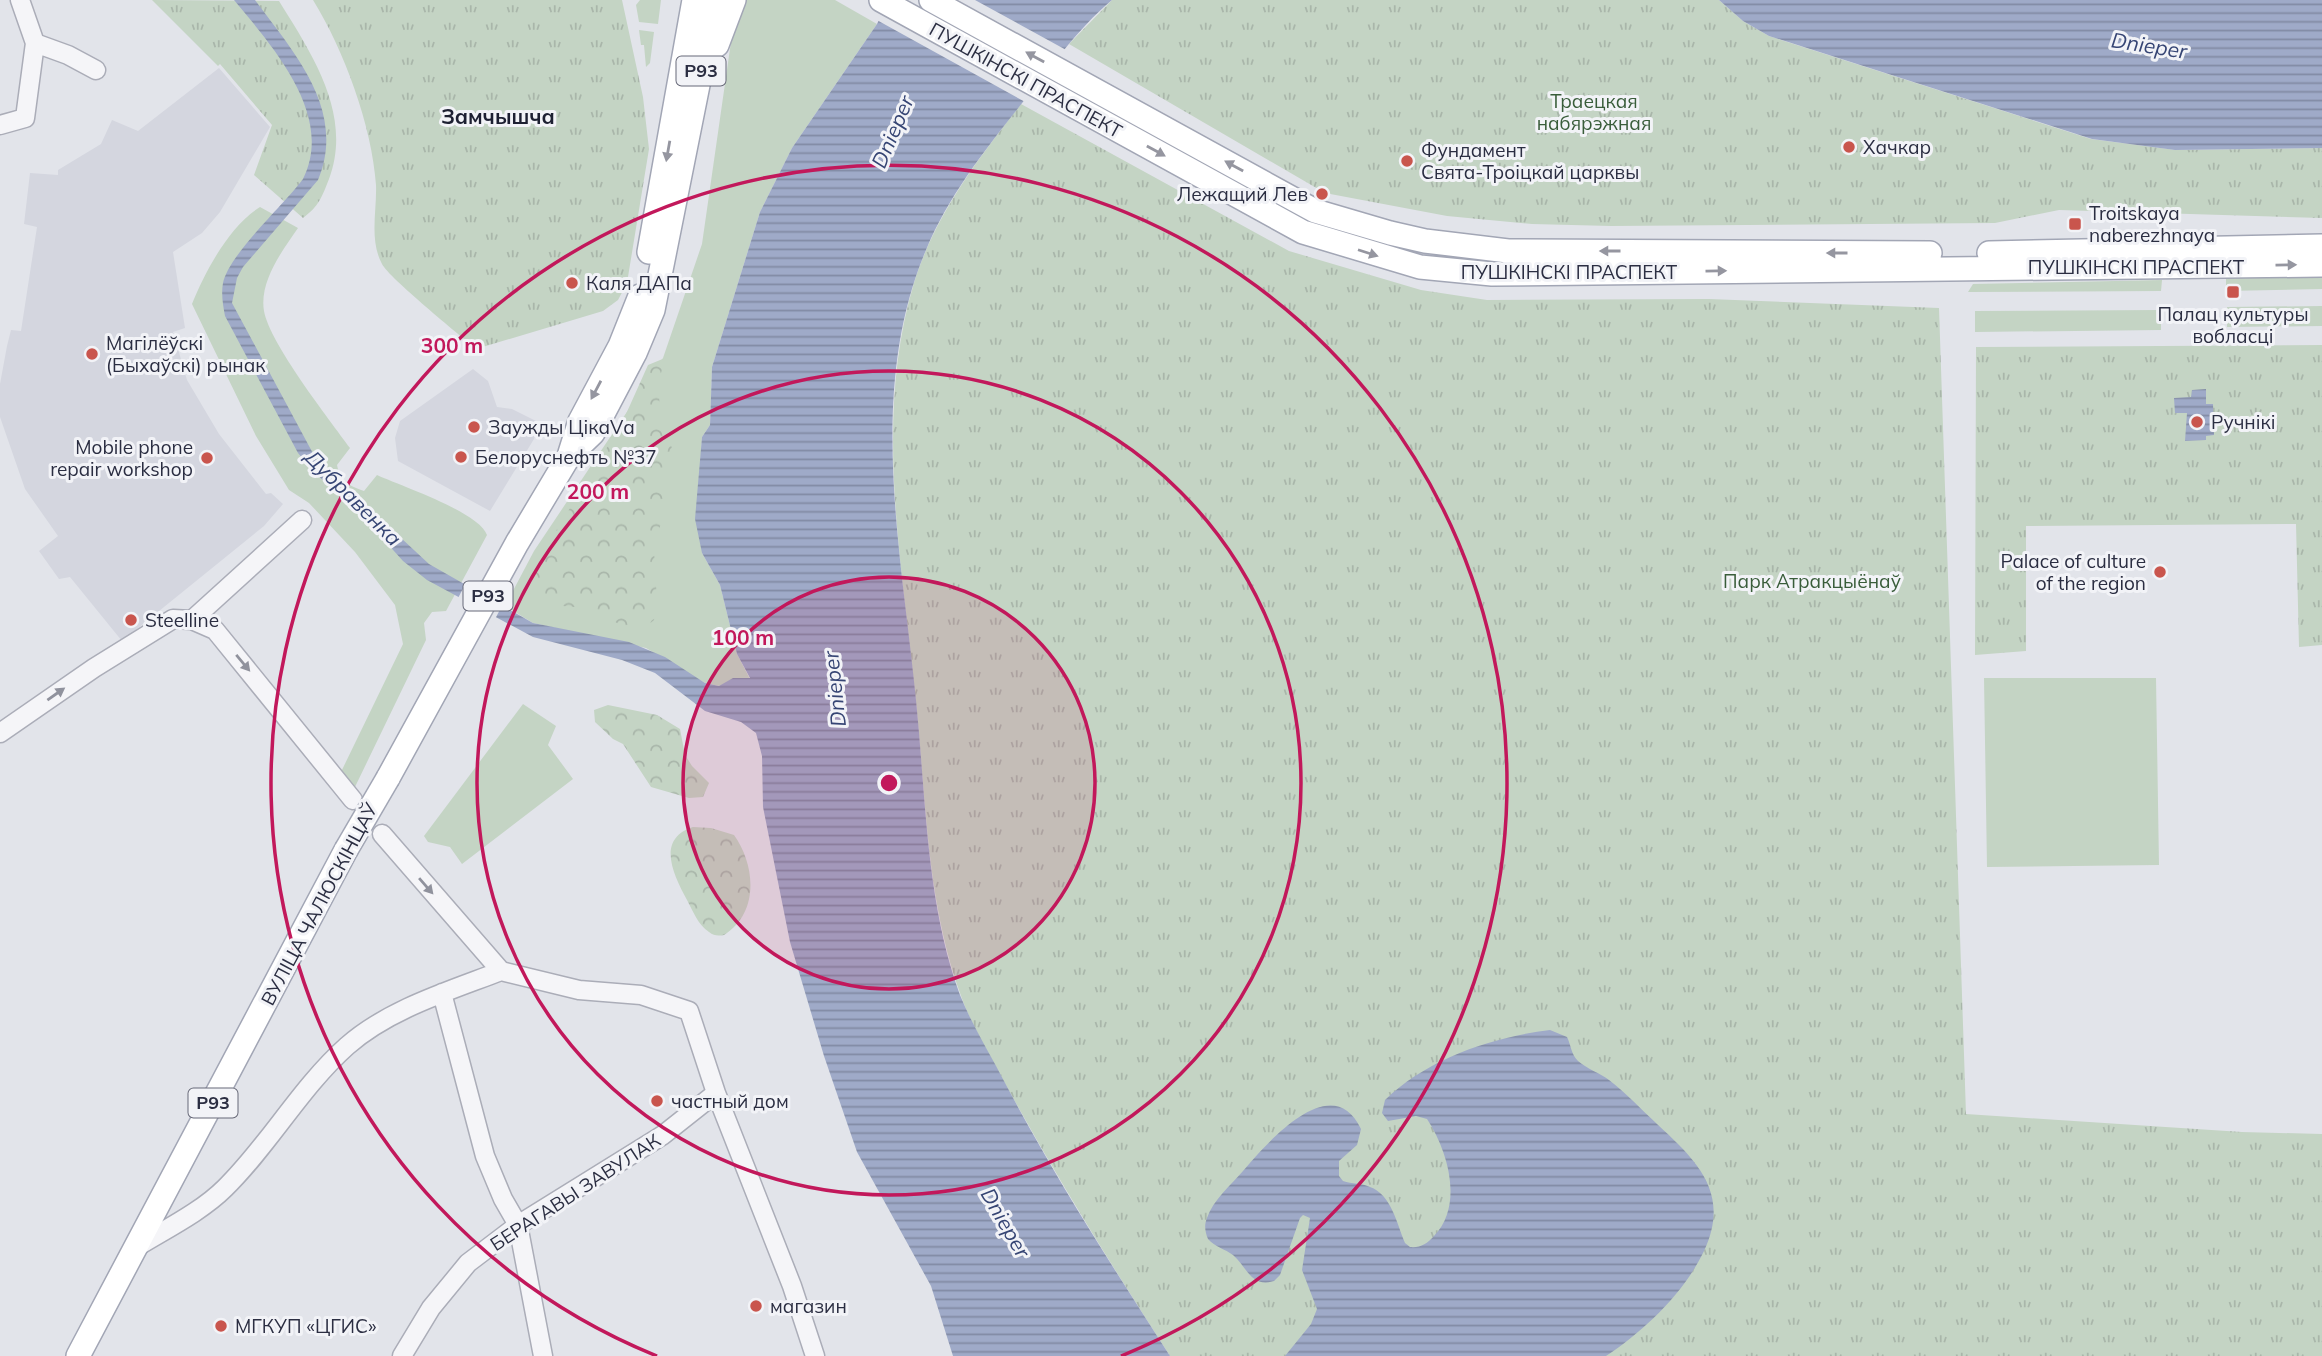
<svg xmlns="http://www.w3.org/2000/svg" width="2322" height="1356" font-family="Mulish,sans-serif">
  <defs>
    <pattern id="forest-crowns" width="20" height="18" patternUnits="userSpaceOnUse" patternTransform="scale(1.75)"><rect width="20" height="18" fill="#c4d4c4"/><path d="M2 6a3 3 0 1 1 6 0M12 15a3 3 0 1 1 6 0" fill="none" stroke="#a9b6aa"/></pattern>
    <pattern id="park-tufts" width="24" height="20" patternUnits="userSpaceOnUse" patternTransform="scale(1.75)"><rect width="24" height="20" fill="#c4d4c4"/><path d="M3 7l-1-3M5 7V3M7 7l1-3M15 17l-1-3M17 17v-4M19 17l1-3" fill="none" stroke="#a9b6aa"/></pattern>
    <pattern id="water-rules" width="6" height="5" patternUnits="userSpaceOnUse" patternTransform="scale(1.75)"><rect width="6" height="5" fill="#9faac8"/><path d="M0 2.5h6" fill="none" stroke="#828ba4"/></pattern>
  </defs>
  <rect width="100%" height="100%" fill="#e2e4ea"/>
  <path fill="#d4d6df" d="M 219,68 L 270,127 L 220,212 L 202,233 L 173,252 L 185,328 L 173,332 L 187,380 L 219,434 L 266,494 L 271,493 L 283,504 L 264,526 L 122,641 L 70,577 L 59,579 L 39,551 L 58,536 L 25,489 L 0,417 L 0,384 L 7,346 L 11,330 L 21,331 L 37,227 L 24,224 L 30,173 L 58,175 L 58,170 L 101,144 L 112,120 L 138,131 Z
    M 473,369 L 488,381 L 497,407 L 512,409 L 538,422 L 534,439 L 490,511 L 398,461 L 395,438 L 400,421 Z"/>
  <path fill="#c4d4c4" d="M 640,0 L 661,0 L 658,24 L 639,22 L 636,5 Z
    M 737,0 L 835,0 L 877,24 L 792,148 L 760,212 L 712,367 L 710,425 L 702,437 L 700,470 L 702,553 L 720,585 L 737,654 L 750,679 L 719,686 L 705,683 L 646,648 L 533,623 L 505,606 L 534,551 L 663,358 L 702,244 Z
    M 639,30 L 654,32 L 650,63 L 646,67 L 644,45 L 641,45 Z
    M 260,207 L 298,228 C 282,251 259,282 264,311 C 270,344 329,419 350,448 L 337,465 C 340,481 349,486 364,491 L 377,475 C 401,486 479,512 487,535 L 446,611 L 432,612 L 424,623 L 426,640 L 354,789 L 341,772 L 403,644 L 395,605 L 355,552 L 309,503 L 289,490 L 256,436 L 192,304 C 205,272 229,226 260,207 Z
    M 2322,275 L 2322,289 L 2226,291 L 2226,276 Z
    M 2162,280 L 2161,291 L 1968,292 L 1973,284 Z
    M 2322,306 L 2322,326 L 2227,327 L 2227,307 Z
    M 2161,310 L 2161,330 L 1975,332 L 1975,311 Z
    M 1984,678 L 2156,678 L 2159,865 L 1987,867 Z
    M 523,704 L 556,726 L 548,745 L 573,779 L 462,864 L 450,847 L 428,842 L 424,836 Z"/>
  <path fill="url(#forest-crowns)" d="M 665,358 L 660,377 L 659,413 L 673,451 L 665,474 L 666,503 L 654,550 L 657,602 L 654,620 C 630,642 608,612 583,608 C 567,605 553,608 538,602 L 529,586 L 537,562 L 622,423 L 648,365 Z
    M 608,705 L 657,715 L 680,729 L 685,755 L 692,766 L 709,783 L 703,797 L 689,798 L 651,787 L 623,744 L 613,739 L 595,722 L 594,710 Z
    M 693,827 L 711,828 L 734,835 C 756,866 759,913 724,935 C 718,936 714,936 709,932 C 698,925 693,911 687,900 C 673,874 656,839 693,827 Z"/>
  <path fill="url(#park-tufts)" d="M 152,0 L 279,1 C 312,54 353,115 329,179 C 322,197 319,206 303,218 L 254,175 L 272,125 L 220,64 L 218,66 Z
    M 313,0 L 622,0 L 643,97 L 649,149 L 627,283 L 618,300 L 603,311 L 476,349 C 460,335 389,278 382,264 C 369,240 377,211 376,185 C 372,126 344,50 313,0 Z
    M 1112,0 L 1719,0 L 1743,21 L 1769,36 L 2091,139 L 2176,150 L 2322,148 L 2322,218 L 2059,210 L 1995,223 L 1611,226 L 1532,224 L 1447,216 L 1325,193 L 1069,44 Z
    M 1021,104 L 1289,251 L 1421,290 L 1487,300 L 1709,299 L 1939,308 L 1966,1114 L 2242,1132 L 2322,1134 L 2322,1356 L 1170,1356 C 1111,1265 1054,1173 1002,1078 C 987,1050 970,1023 960,993 C 928,904 926,807 917,713 C 904,572 872,422 914,283 C 935,215 978,159 1021,104 Z
    M 2322,345 L 2322,645 L 2299,647 L 2296,524 L 2026,526 L 2026,651 L 1975,655 L 1976,347 Z"/>
  <path fill="url(#water-rules)" d="M 234,0 L 255,0 C 294,53 347,110 318,180 L 243,267 L 237,278 L 232,303 L 316,459 L 429,564 L 533,623 L 629,642 L 665,657 L 705,683 L 719,686 L 733,678 L 750,678 L 737,654 L 720,585 L 702,553 L 695,519 L 702,437 L 710,425 L 712,367 L 760,212 L 792,148 L 877,24 L 889,0 L 1112,0 C 1076,30 1049,70 1019,107 C 984,151 948,197 926,250 C 866,391 902,555 916,700 C 926,798 926,902 960,995 C 972,1025 989,1052 1004,1081 C 1054,1176 1112,1266 1170,1356 L 953,1356 L 931,1286 L 857,1152 L 824,1056 L 790,942 L 763,807 L 762,756 L 756,733 L 741,722 L 705,711 L 655,673 L 622,660 L 533,637 L 427,580 L 403,561 L 367,521 L 313,471 L 298,453 L 225,316 C 223,305 221,294 223,283 C 229,254 284,205 303,179 C 335,115 272,46 234,0 Z
    M 1719,0 L 2322,0 L 2322,148 L 2175,150 L 2092,139 L 1769,36 L 1743,21 Z
    M 2206,389 L 2206,404 L 2213,404 L 2214,435 L 2206,436 L 2206,440 L 2185,441 L 2187,413 L 2175,413 L 2174,398 L 2191,397 L 2192,390 Z
    M 1550,1030 L 1567,1037 C 1571,1045 1571,1054 1578,1061 C 1587,1069 1600,1073 1609,1080 C 1626,1093 1641,1109 1657,1124 C 1697,1161 1731,1193 1704,1251 C 1684,1293 1644,1331 1606,1356 L 1285,1356 L 1311,1324 L 1317,1309 L 1302,1270 L 1310,1218 L 1303,1215 L 1300,1218 L 1280,1275 L 1274,1281 C 1251,1288 1247,1267 1233,1255 C 1225,1249 1215,1247 1208,1239 C 1205,1232 1204,1225 1207,1218 C 1213,1200 1231,1185 1243,1171 C 1266,1144 1332,1067 1361,1129 L 1357,1145 L 1339,1161 L 1339,1176 L 1343,1181 C 1352,1184 1362,1183 1370,1187 C 1391,1194 1397,1224 1405,1243 L 1410,1247 C 1420,1248 1427,1244 1434,1236 C 1464,1205 1448,1151 1427,1119 L 1416,1116 L 1388,1121 L 1382,1113 L 1385,1100 C 1427,1059 1492,1037 1550,1030 Z"/>
  <path fill="#e2e4ea" d="M 885,0 L 975,0 L 1068,51 L 1027,103 L 875,19 Z
    M 467,581 L 504,602 L 494,621 L 457,600 Z"/>
  <g fill="none" stroke-linecap="round" stroke-linejoin="round">
    <g stroke="#abadb8" stroke-width="21">
      <path id="minor" d="M 35,43 L 68,55 L 96,70
        M 0,125 L 25,118 L 35,43 L 20,0
        M 192,620 L 302,520
        M 0,733 L 94,668 L 173,619 L 192,620 L 215,630 L 353,800
        M 382,834 L 501,971
        M 442,993 L 485,1156 L 503,1199 L 518,1225 L 543,1356
        M 716,1093 L 792,1286 L 815,1356
        M 135,1248 C 164,1230 201,1212 225,1188 C 269,1145 300,1088 347,1046 C 389,1009 449,991 501,971
        M 402,1356 L 431,1308 L 468,1263 L 518,1225 L 663,1135 L 716,1093 L 689,1011 L 641,995 L 579,990 L 501,971"/>
    </g>
    <g stroke="#a2a6b5" stroke-width="26">
      <path id="major" d="M 881,0 L 1303,232 L 1420,267 L 1492,274 L 2322,265
        M 931,0 L 1315,211 L 1390,233 L 1425,241 L 1508,251 L 1930,253
        M 717,45 L 734,0
        M 649,252 L 694,0
        M 1989,253 L 2322,246
        M 570,453 L 580,421 L 620,346 L 640,296
        M 388,778 L 517,543 L 569,456 L 593,433 L 635,353 L 653,310 L 715,0
        M 78,1356 L 346,850"/>
    </g>
    <use href="#minor" stroke="#f5f5f8" stroke-width="18"/>
    <use href="#major" stroke="#fff" stroke-width="23"/>
    <g stroke="#a2a6b5" stroke-width="26" stroke-linecap="butt">
      <path id="major-bridge" d="M 346,850 L 388,778"/>
    </g>
    <use href="#major-bridge" stroke="#fff" stroke-width="23"/>
  </g>
  <defs><path id="oneway-solid" d="M-6-.8H1V-3.2L6.5 0L1 3.2V.8H-6Z" transform="scale(1.75)"/></defs>
  <g fill="#9596a0">
    <use href="#oneway-solid" transform="translate(1035 57) rotate(-151)"/>
    <use href="#oneway-solid" transform="translate(668 151) rotate(100)"/>
    <use href="#oneway-solid" transform="translate(1156 151) rotate(29)"/>
    <use href="#oneway-solid" transform="translate(1234 166) rotate(-151)"/>
    <use href="#oneway-solid" transform="translate(1610 251) rotate(-180)"/>
    <use href="#oneway-solid" transform="translate(1368 253) rotate(18)"/>
    <use href="#oneway-solid" transform="translate(1837 253) rotate(-180)"/>
    <use href="#oneway-solid" transform="translate(2286 265) rotate(-1)"/>
    <use href="#oneway-solid" transform="translate(1716 271) rotate(-1)"/>
    <use href="#oneway-solid" transform="translate(596 390) rotate(118)"/>
  </g>
  <g fill="#90929d">
    <use href="#oneway-solid" transform="translate(243 663) rotate(50)"/>
    <use href="#oneway-solid" transform="translate(56 694) rotate(-35)"/>
    <use href="#oneway-solid" transform="translate(426 886) rotate(49)"/>
  </g>
  <circle cx="889" cy="783" r="206" fill="#c2185b" fill-opacity=".12"/>
  <g fill="none" stroke="#c2185b" stroke-width="3.5">
    <circle cx="889" cy="783" r="206"/>
    <circle cx="889" cy="783" r="412"/>
    <path d="M657 1356A618 618 0 1 1 1121 1356"/>
  </g>
  <g fill="#c9554d" stroke="#f2f3f7" stroke-width="2.5">
    <circle cx="1849" cy="147" r="7"/>
    <circle cx="1407" cy="161" r="7"/>
    <circle cx="1322" cy="194" r="7"/>
    <rect x="2068" y="217" width="14" height="14" rx="3.5"/>
    <circle cx="572" cy="283" r="7"/>
    <rect x="2226" y="285" width="14" height="14" rx="3.5"/>
    <circle cx="92" cy="354" r="7"/>
    <circle cx="2197" cy="422" r="7"/>
    <circle cx="474" cy="427" r="7"/>
    <circle cx="461" cy="457" r="7"/>
    <circle cx="207" cy="458" r="7"/>
    <circle cx="2160" cy="572" r="7"/>
    <circle cx="131" cy="620" r="7"/>
    <circle cx="657" cy="1101" r="7"/>
    <circle cx="756" cy="1306" r="7"/>
    <circle cx="221" cy="1326" r="7"/>
  </g>
  <g text-anchor="middle" stroke-width="6" stroke-linejoin="round" paint-order="stroke">
    <g fill="#f2f3f7" stroke="#676978" stroke-width="2">
      <rect x="676.5" y="56.5" width="49" height="29" rx="5"/>
      <rect x="463.5" y="581.5" width="49" height="29" rx="5"/>
      <rect x="188.5" y="1088.5" width="49" height="29" rx="5"/>
    </g>
    <g font-size="18" font-weight="bold" fill="#2b2e42">
      <text x="701" y="77">Р93</text>
      <text x="488" y="602">Р93</text>
      <text x="213" y="1109">Р93</text>
    </g>
    <g font-size="19" fill="#2b2e42" stroke="#f2f3f7">
      <text transform="translate(1026 80) rotate(29)" y="7">ПУШКІНСКІ ПРАСПЕКТ</text>
      <text x="2136" y="274">ПУШКІНСКІ ПРАСПЕКТ</text>
      <text x="1569" y="279">ПУШКІНСКІ ПРАСПЕКТ</text>
      <text transform="translate(319 904) rotate(-62)" y="7">ВУЛІЦА ЧАЛЮСКІНЦАЎ</text>
      <text transform="translate(575 1192) rotate(-33)" y="7">БЕРАГАВЫ ЗАВУЛАК</text>
    </g>
    <g font-size="19" fill="#395d3a" stroke="#f2f3f7">
      <text x="1594" y="108">Траецкая<tspan x="1594" dy="22">набярэжная</tspan></text>
      <text x="1812" y="588">Парк Атракцыёнаў</text>
    </g>
    <g font-size="19" fill="#2b2e42" stroke="#f2f3f7" text-anchor="start">
      <text x="1863" y="154">Хачкар</text>
      <text x="1421" y="157">Фундамент<tspan x="1421" dy="22">Свята-Троіцкай царквы</tspan></text>
      <text x="1308" y="201" text-anchor="end">Лежащий Лев</text>
      <text x="2089" y="220">Troitskaya<tspan x="2089" dy="22">naberezhnaya</tspan></text>
      <text x="586" y="290">Каля ДАПа</text>
      <text x="2233" y="321" text-anchor="middle">Палац культуры<tspan x="2233" dy="22">вобласці</tspan></text>
      <text x="106" y="350">Магілёўскі<tspan x="106" dy="22">(Быхаўскі) рынак</tspan></text>
      <text x="2211" y="429">Ручнікі</text>
      <text x="488" y="434">Заужды ЦікаVа</text>
      <text x="193" y="454" text-anchor="end">Mobile phone<tspan x="193" dy="22">repair workshop</tspan></text>
      <text x="475" y="464">Белоруснефть №37</text>
      <text x="2146" y="568" text-anchor="end">Palace of culture<tspan x="2146" dy="22">of the region</tspan></text>
      <text x="145" y="627">Steelline</text>
      <text x="671" y="1108">частный дом</text>
      <text x="770" y="1313">магазин</text>
      <text x="235" y="1333">МГКУП «ЦГИС»</text>
    </g>
    <g font-size="21" font-style="italic" fill="#364574" stroke="#f2f3f7">
      <text transform="translate(2149 46) rotate(9)" y="7">Dnieper</text>
      <text transform="translate(893 132) rotate(-67)" y="7">Dnieper</text>
      <text transform="translate(353 498) rotate(45)" y="7">Дубравенка</text>
      <text transform="translate(835 689) rotate(-96)" y="7">Dnieper</text>
      <text transform="translate(1005 1223) rotate(60)" y="7">Dnieper</text>
    </g>
    <g font-size="21" font-weight="bold" fill="#1d2032" stroke="#f2f3f7">
      <text x="498" y="124">Замчышча</text>
    </g>
  </g>
  <circle cx="889" cy="783" r="10" fill="#c2185b" stroke="#f2f3f7" stroke-width="3.5"/>
  <g font-size="21" text-anchor="middle" font-weight="bold" fill="#c2185b" stroke="#f2f3f7" stroke-width="6" stroke-linejoin="round" paint-order="stroke">
    <text x="452" y="353">300 m</text>
    <text x="598" y="499">200 m</text>
    <text x="743" y="645">100 m</text>
  </g>
</svg>
